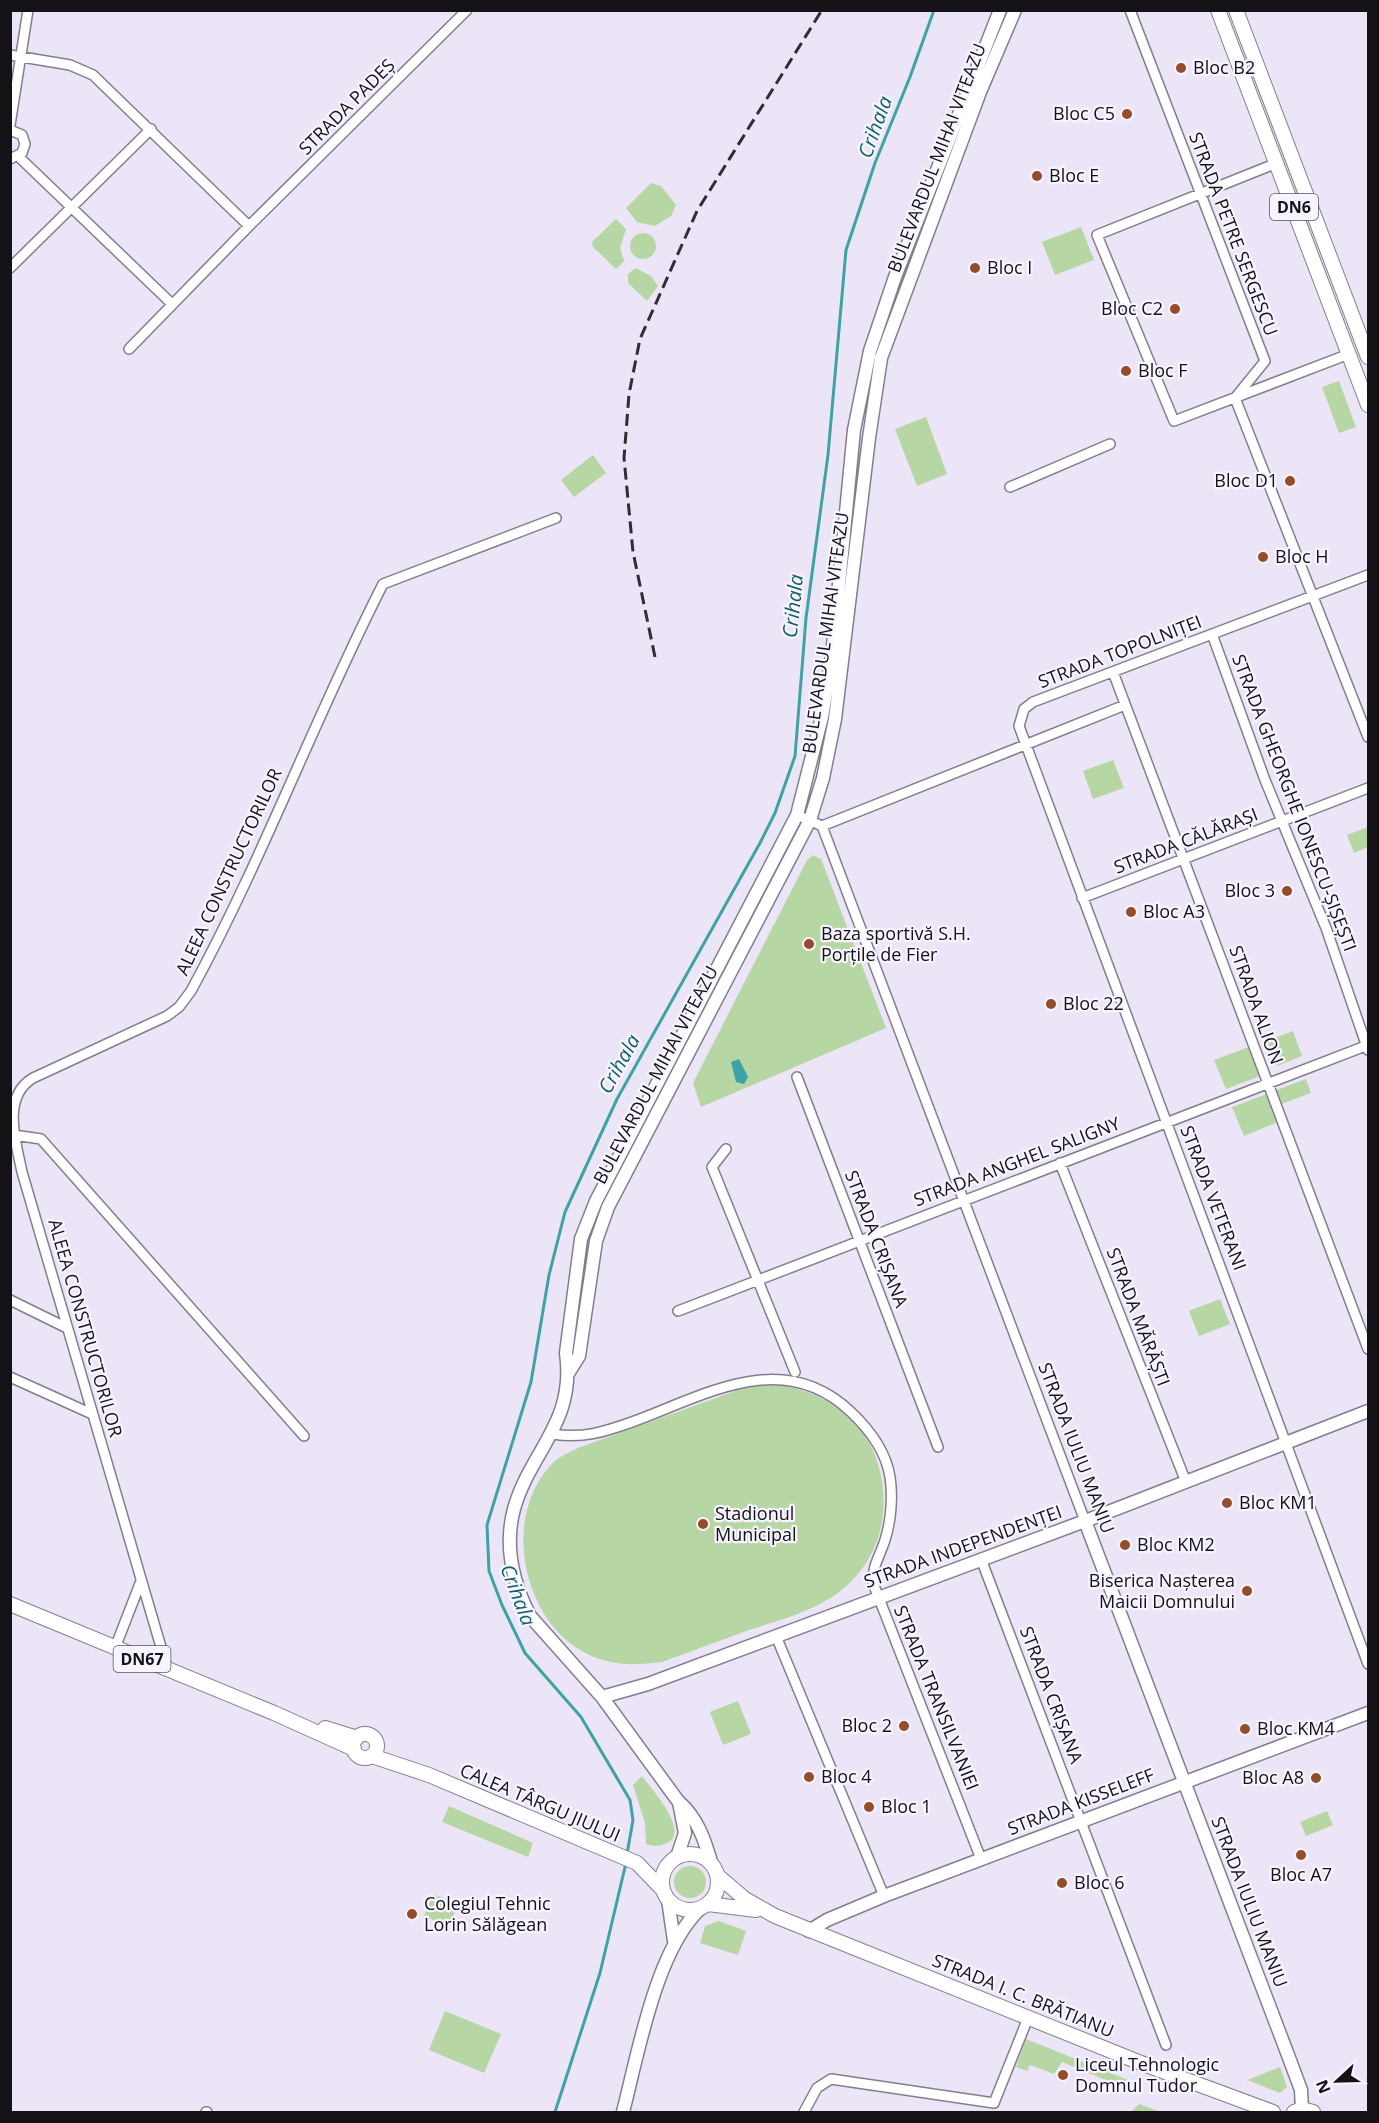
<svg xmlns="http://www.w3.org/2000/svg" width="1379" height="2123" font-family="'Open Sans',sans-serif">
  <rect width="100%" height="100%" fill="#ece5f7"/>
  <path fill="#b6d6a4" d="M 651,183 L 661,186 L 676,205 L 671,216 L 655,226 L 637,222 L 626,208 Z
    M 616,219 L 626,229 L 620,248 L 624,261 L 616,269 L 593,247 L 592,242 Z
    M 1081,227 L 1094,260 L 1055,275 L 1042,242 Z
    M630 246a13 13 0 1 1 26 0a13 13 0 1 1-26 0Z
    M 636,268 L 651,276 L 658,286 L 647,301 L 628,283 L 628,274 Z
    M 1339,381 L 1356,427 L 1339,433 L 1322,387 Z
    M 926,417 L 947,474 L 917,486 L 895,429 Z
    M 593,455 L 606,473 L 574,497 L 561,480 Z
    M 1113,760 L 1124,788 L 1093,799 L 1083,771 Z
    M 1368,827 L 1368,847 L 1354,853 L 1347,835 Z
    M 813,855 L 821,859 L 886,1028 L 701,1107 L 693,1083 L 807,860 Z
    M 1293,1031 L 1302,1056 L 1277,1066 L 1267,1041 Z
    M 1249,1047 L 1260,1076 L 1226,1089 L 1214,1060 Z
    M 1306,1079 L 1311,1093 L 1279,1105 L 1274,1091 Z
    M 1267,1094 L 1278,1122 L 1244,1136 L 1232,1107 Z
    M 1220,1299 L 1230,1324 L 1199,1336 L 1189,1311 Z
    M 774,1384 C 816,1390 857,1410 874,1453 C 898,1513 877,1577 816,1606 C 796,1616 773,1622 752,1629 C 722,1640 692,1651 662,1662 C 643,1664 626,1666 607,1661 C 526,1642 495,1519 554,1462 C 560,1456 571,1452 578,1448 L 749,1386 Z
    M 738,1701 L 751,1734 L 723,1745 L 710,1712 Z
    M 642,1776 C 652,1790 688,1828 669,1842 C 660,1847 655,1847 646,1844 L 645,1823 L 633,1785 Z
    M 449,1806 L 533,1843 L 528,1857 L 442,1822 Z
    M 1327,1811 L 1333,1825 L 1306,1836 L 1300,1822 Z
    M674 1882a16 16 0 1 1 32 0a16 16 0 1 1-32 0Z
    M 433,1894 L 458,1904 L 449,1926 L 424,1916 Z
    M 719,1921 L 746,1931 L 738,1955 L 700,1943 L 705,1926 Z
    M 445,2011 L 501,2034 L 484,2073 L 429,2050 Z
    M 1026,2039 L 1133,2082 L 1130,2090 L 1062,2062 L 1054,2074 L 1030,2065 L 1027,2071 L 1016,2067 Z
    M 1280,2067 L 1287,2087 L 1280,2093 L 1247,2080 Z
    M 1139,2104 L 1161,2112 L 1131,2112 Z"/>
  <path fill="#3da3a5" d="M 739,1059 L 748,1077 L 744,1084 L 736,1082 L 731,1062 Z"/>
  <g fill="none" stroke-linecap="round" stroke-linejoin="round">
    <path stroke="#3da3a5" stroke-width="3" d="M 627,1854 L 633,1820 L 630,1800 L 581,1717 L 525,1653 L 502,1605 L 489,1571 L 487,1525 L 531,1382 L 549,1275 L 565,1212 L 617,1099 L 760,843 L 775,813 L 795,756 L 806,618 L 828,455 L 846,250 L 875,163 L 910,77 L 934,10
      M 555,2112 L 600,1973 L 626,1863"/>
    <g stroke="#847d8e" stroke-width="12">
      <path id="street" d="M 1130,10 L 1265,361 L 1235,398 L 1368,737
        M 10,55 L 70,65 L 93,75 L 249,226
        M 10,125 L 28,10
        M 10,130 L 22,135 L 25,144 L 22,153 L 10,159
        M 19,157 L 172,304
        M 1277,163 L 1097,235 L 1174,421 L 1349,354
        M 10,268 L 151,129
        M 129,349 L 249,226 L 467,10
        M 1010,487 L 1110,444
        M 1368,575 L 1033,702 L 1024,709 L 1019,726 L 1368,1664
        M 1212,634 L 1265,780 L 1326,928 L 1368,1050
        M 1113,672 L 1368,1349
        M 797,815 L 822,826 L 1085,1521
        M 822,826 L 1125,705
        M 1082,898 L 1368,788
        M 797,1077 L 938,1447
        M 14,1135 L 41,1139 L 304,1436
        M 726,1149 L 712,1167 L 795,1372
        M 1060,1163 L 1186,1482
        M 10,1300 L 67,1328
        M 678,1311 L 1368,1045
        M 10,1377 L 92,1414
        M 553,1434 C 582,1439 604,1432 632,1422 C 706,1395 783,1347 851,1412 C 869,1429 886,1452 890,1477 C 893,1497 891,1521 885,1540 C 880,1556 872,1566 873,1583 L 981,1859
        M 981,1559 L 1166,2045
        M 776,1636 L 884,1896
        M 115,1648 L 141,1581
        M 168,1671 L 22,1172 C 16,1142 1,1097 33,1078 L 167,1016 L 179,1007 L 191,991 C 263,859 315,717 383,584 L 556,518
        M 206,2112 L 207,2112
        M 804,2112 L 817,2088 L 831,2079 L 994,2103 L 1028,2018"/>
    </g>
    <g stroke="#847d8e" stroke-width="15">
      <path id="secondary" d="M 569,1372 L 579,1356 L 596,1241 L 608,1207 L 810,820 L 823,778 L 835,719 L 869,438 L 881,358 L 980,92 L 1015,10
        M 1085,1521 L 1291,2063 L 1301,2090 L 1302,2109
        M 602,1697 L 648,1684 L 1085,1521 L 1368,1411
        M 677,1857 L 685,1833 L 679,1802
        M 712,1865 C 705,1841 698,1818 678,1801 L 602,1697 L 530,1616 C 513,1583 504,1546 514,1509 C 530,1451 576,1423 566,1353 L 581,1239 L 596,1201 L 797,815 L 822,717 L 832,656 L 854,430 L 870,351 L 895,277 L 1000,10
        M 668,1900 L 674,1941
        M 809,1931 L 827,1920 L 884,1896 L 1368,1713
        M 623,2112 C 638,2054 656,1949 701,1908"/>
    </g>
    <g stroke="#847d8e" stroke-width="16">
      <path id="primary" d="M 1218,10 L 1368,405
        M 1236,10 L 1368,357
        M 10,1604 L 274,1713 L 354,1749
        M 325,1728 L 357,1738
        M353 1746a12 12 0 1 1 24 0a12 12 0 1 1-24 0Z
        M 372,1756 L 429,1775 L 637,1863 L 663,1890
        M662 1882a28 28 0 1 1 56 0a28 28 0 1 1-56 0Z
        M 717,1875 L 745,1899 L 775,1916 L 1146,2065 L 1273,2112
        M 708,1904 L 756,1910
        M 1294,2112 L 1302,2109 L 1313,2112"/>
    </g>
    <use href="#street" stroke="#fff" stroke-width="9"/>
    <use href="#secondary" stroke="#fff" stroke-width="12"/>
    <use href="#primary" stroke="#fff" stroke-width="14"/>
    <path stroke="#312d35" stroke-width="3" stroke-dasharray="12 6" stroke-linecap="butt" d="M 655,657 L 633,552 L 624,458 L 629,394 L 640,339 L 697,211 L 822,10"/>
  </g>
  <g fill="#944d28" stroke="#f8f4ff" stroke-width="2">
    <circle cx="1181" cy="68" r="6"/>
    <circle cx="1127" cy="114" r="6"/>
    <circle cx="1037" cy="176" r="6"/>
    <circle cx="975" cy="268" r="6"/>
    <circle cx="1175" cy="309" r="6"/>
    <circle cx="1126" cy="371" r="6"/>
    <circle cx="1290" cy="481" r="6"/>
    <circle cx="1263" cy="557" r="6"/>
    <circle cx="1287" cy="891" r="6"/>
    <circle cx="1131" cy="912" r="6"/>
    <circle cx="809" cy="944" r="6"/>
    <circle cx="1051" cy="1004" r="6"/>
    <circle cx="1227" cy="1503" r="6"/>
    <circle cx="703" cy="1524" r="6"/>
    <circle cx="1125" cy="1545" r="6"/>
    <circle cx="1247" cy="1591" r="6"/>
    <circle cx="904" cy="1726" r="6"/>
    <circle cx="1245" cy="1729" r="6"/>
    <circle cx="809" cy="1777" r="6"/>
    <circle cx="1316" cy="1778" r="6"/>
    <circle cx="869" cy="1807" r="6"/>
    <circle cx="1301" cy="1855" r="6"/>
    <circle cx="1062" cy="1883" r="6"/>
    <circle cx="412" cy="1914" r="6"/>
    <circle cx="1063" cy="2075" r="6"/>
  </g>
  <g text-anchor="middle" stroke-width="4.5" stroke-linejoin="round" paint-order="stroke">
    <g fill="#f8f4ff" stroke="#58555d" stroke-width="1.5">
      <rect x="1270" y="194" width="48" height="26" rx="4.5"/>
      <rect x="113.5" y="1646" width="57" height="26" rx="4.5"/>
    </g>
    <g font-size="16" font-weight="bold" fill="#141117">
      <text x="1294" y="213">DN6</text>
      <text x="142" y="1665">DN67</text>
    </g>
    <g font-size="18" fill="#141117" stroke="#f8f4ff" text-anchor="start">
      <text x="1193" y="74">Bloc B2</text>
      <text x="1115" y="120" text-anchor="end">Bloc C5</text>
      <text x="1049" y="182">Bloc E</text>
      <text x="987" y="274">Bloc I</text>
      <text x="1163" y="315" text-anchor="end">Bloc C2</text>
      <text x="1138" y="377">Bloc F</text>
      <text x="1278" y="487" text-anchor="end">Bloc D1</text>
      <text x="1275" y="563">Bloc H</text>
      <text x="1275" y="897" text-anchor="end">Bloc 3</text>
      <text x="1143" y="918">Bloc A3</text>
      <text x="821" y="940">Baza sportivă S.H.<tspan x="821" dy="21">Porțile de Fier</tspan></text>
      <text x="1063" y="1010">Bloc 22</text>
      <text x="1239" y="1509">Bloc KM1</text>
      <text x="715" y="1520">Stadionul<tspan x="715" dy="21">Municipal</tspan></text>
      <text x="1137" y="1551">Bloc KM2</text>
      <text x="1235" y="1587" text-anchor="end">Biserica Nașterea<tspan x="1235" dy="21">Maicii Domnului</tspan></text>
      <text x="892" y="1732" text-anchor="end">Bloc 2</text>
      <text x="1257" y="1735">Bloc KM4</text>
      <text x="821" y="1783">Bloc 4</text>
      <text x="1304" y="1784" text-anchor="end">Bloc A8</text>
      <text x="881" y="1813">Bloc 1</text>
      <text x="1301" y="1881" text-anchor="middle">Bloc A7</text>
      <text x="1074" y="1889">Bloc 6</text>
      <text x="424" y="1910">Colegiul Tehnic<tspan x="424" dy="21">Lorin Sălăgean</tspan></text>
      <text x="1075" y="2071">Liceul Tehnologic<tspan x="1075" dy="21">Domnul Tudor</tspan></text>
    </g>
    <g font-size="18" fill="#141117" stroke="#f8f4ff">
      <text transform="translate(347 107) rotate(-45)" y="6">STRADA PADEȘ</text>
      <text transform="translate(937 158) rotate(-69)" y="6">BULEVARDUL MIHAI VITEAZU</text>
      <text transform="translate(1233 234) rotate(69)" y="6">STRADA PETRE SERGESCU</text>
      <text transform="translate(826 633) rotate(-82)" y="6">BULEVARDUL MIHAI VITEAZU</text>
      <text transform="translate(1120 652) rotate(-21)" y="6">STRADA TOPOLNIȚEI</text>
      <text transform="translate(1294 803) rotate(69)" y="6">STRADA GHEORGHE IONESCU-ȘIȘEȘTI</text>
      <text transform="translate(1186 841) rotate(-21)" y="6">STRADA CĂLĂRAȘI</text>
      <text transform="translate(229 872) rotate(-65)" y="6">ALEEA CONSTRUCTORILOR</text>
      <text transform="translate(1256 1005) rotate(70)" y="6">STRADA ALION</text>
      <text transform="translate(656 1075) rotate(-62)" y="6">BULEVARDUL MIHAI VITEAZU</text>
      <text transform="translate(1017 1162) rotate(-21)" y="6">STRADA ANGHEL SALIGNY</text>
      <text transform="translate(1213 1198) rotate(69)" y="6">STRADA VETERANI</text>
      <text transform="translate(876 1239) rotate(69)" y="6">STRADA CRIȘANA</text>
      <text transform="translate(1138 1317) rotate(69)" y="6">STRADA MĂRĂȘTI</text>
      <text transform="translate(85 1328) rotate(74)" y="6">ALEEA CONSTRUCTORILOR</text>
      <text transform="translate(1076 1448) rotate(69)" y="6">STRADA IULIU MANIU</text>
      <text transform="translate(963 1547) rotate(-20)" y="6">STRADA INDEPENDENȚEI</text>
      <text transform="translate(1051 1695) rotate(69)" y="6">STRADA CRIȘANA</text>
      <text transform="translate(936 1698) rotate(68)" y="6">STRADA TRANSILVANIEI</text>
      <text transform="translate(1081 1802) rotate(-21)" y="6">STRADA KISSELEFF</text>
      <text transform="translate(540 1803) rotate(23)" y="6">CALEA TÂRGU JIULUI</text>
      <text transform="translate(1249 1902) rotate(69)" y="6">STRADA IULIU MANIU</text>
      <text transform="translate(1023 1996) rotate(22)" y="6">STRADA I. C. BRĂTIANU</text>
    </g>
    <g font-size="20" font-style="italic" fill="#0e6365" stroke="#f8f4ff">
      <text transform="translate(875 127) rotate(-70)" y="7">Crihala</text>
      <text transform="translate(793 606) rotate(-84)" y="7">Crihala</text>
      <text transform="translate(619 1064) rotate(-61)" y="7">Crihala</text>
      <text transform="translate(518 1595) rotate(69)" y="7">Crihala</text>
    </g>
  </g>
  <rect width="1379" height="2123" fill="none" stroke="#141117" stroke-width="24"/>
  <g transform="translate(1337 2081) rotate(248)" stroke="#f8f4ff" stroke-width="4.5" paint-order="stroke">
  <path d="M0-4.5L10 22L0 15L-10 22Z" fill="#141117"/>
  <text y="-9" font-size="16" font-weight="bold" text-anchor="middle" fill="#141117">N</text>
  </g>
</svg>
